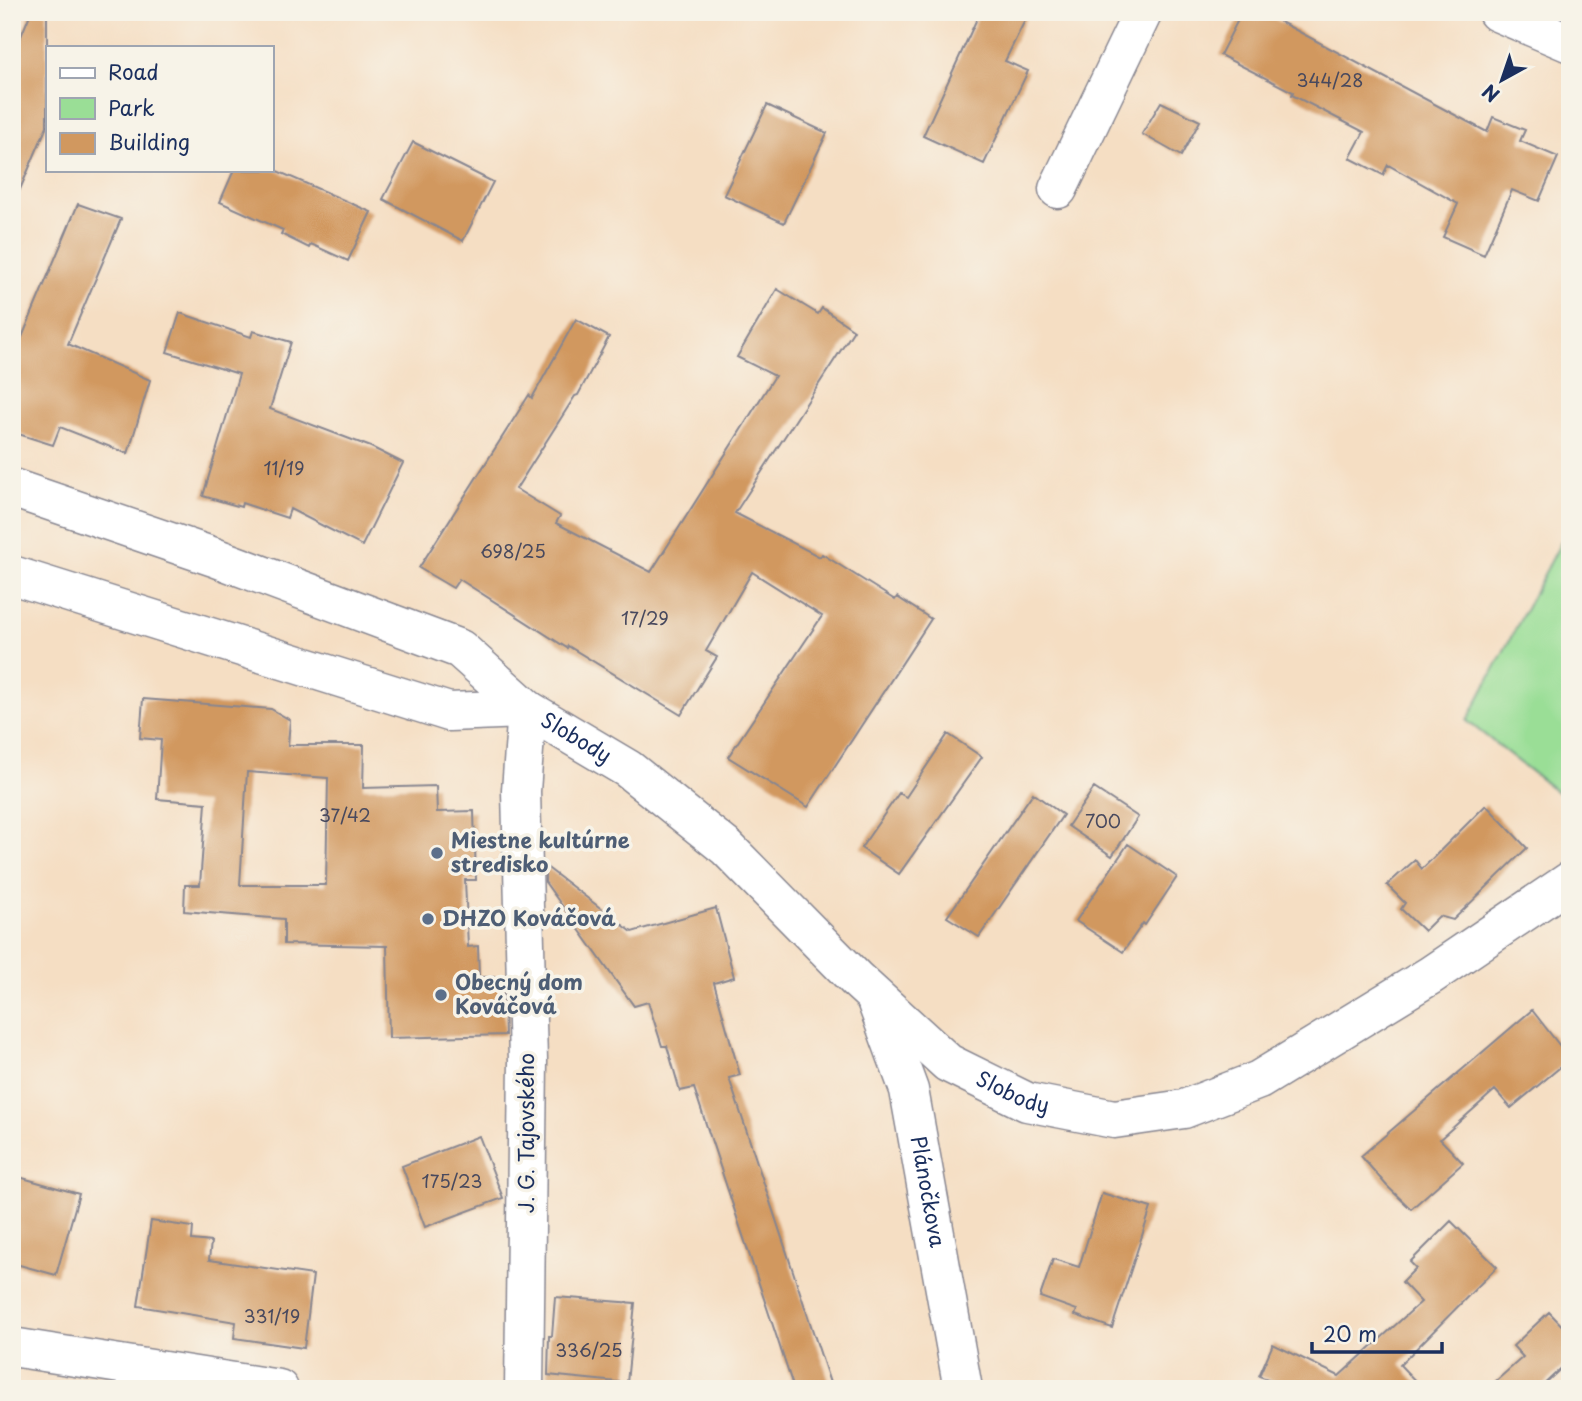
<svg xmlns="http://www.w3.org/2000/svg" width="1582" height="1401" font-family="'Playpen Sans',sans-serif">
  <rect width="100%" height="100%" fill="#f7f3e8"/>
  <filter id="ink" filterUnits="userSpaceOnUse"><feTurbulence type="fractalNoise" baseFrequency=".0143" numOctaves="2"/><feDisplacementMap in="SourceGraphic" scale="14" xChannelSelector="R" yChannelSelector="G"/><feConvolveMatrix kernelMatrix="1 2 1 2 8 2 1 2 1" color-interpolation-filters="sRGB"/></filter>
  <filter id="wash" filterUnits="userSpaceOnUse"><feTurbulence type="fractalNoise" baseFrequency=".00686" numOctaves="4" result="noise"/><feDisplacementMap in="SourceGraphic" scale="28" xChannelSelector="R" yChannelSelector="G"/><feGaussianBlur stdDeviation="1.57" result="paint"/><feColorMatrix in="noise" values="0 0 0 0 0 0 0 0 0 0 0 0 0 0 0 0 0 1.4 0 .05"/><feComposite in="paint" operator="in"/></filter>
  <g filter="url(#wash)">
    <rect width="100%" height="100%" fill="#f5dec3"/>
    <path fill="#9ade96" stroke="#5a867a" stroke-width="2" d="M 1570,525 L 1570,802 L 1467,721 Z"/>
    <g id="blocks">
      <path fill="#d1985f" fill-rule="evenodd" d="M 31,12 L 47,12 L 47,126 L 12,208 L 12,58 Z
        M 980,12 L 1029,12 L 1005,61 L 1028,71 L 984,164 L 923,136 Z
        M 1242,12 L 1262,12 L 1487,132 L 1493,117 L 1525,130 L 1520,141 L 1558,157 L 1539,201 L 1512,190 L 1484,255 L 1443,237 L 1458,204 L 1388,165 L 1383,175 L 1350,158 L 1364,132 L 1292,95 L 1293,92 L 1220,55 Z
        M 1161,102 L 1200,121 L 1181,156 L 1142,134 Z
        M 767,105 L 827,133 L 784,223 L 724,195 Z
        M 413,142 L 493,182 L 463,241 L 383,199 Z
        M 234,170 L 275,170 L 371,212 L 348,261 L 311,244 L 309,248 L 281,234 L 283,230 L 220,202 Z
        M 78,204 L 121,219 L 68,344 L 150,380 L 128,454 L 60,427 L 53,445 L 12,432 L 12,361 Z
        M 777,289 L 818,314 L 822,308 L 854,330 L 735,513 L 820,557 L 822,554 L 895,600 L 897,597 L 931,619 L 808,807 L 728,757 L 822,616 L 752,572 L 706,651 L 717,657 L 681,715 L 568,646 L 567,648 L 459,579 L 453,588 L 419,568 L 529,395 L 532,398 L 576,319 L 609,337 L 578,395 L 575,396 L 516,489 L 560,516 L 556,523 L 651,572 L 775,376 L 737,357 Z
        M 180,313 L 251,337 L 253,331 L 291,342 L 270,409 L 371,447 L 403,463 L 362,546 L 290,509 L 287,518 L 242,503 L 241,507 L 203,496 L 239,374 L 167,352 Z
        M 143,699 L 271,709 L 290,720 L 288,745 L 364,745 L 363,788 L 436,786 L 437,812 L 474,811 L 476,880 L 465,880 L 468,947 L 478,946 L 479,977 L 503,977 L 505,1035 L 389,1038 L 387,946 L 284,944 L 284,919 L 184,911 L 185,885 L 200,885 L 206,803 L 157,799 L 161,740 L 140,738 ZM 247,772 L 328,778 L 326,885 L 240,885 Z
        M 948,734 L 982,757 L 899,874 L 861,848 L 899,793 L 906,797 Z
        M 1094,788 L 1138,817 L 1112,856 L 1068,826 Z
        M 1033,793 L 1063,815 L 979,937 L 947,917 Z
        M 1486,805 L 1527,848 L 1453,920 L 1439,916 L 1424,931 L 1401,909 L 1405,903 L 1387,885 L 1415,860 L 1422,869 Z
        M 1128,844 L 1177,877 L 1145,925 L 1143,923 L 1123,952 L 1076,921 Z
        M 545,866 L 632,932 L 716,908 L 734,977 L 714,983 L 740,1075 L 729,1078 L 832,1389 L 794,1389 L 694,1088 L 680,1091 L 667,1046 L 662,1046 L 648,1002 L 634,1006 L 545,882 Z
        M 1532,1010 L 1570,1059 L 1511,1108 L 1495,1090 L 1440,1139 L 1463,1163 L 1411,1209 L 1387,1186 L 1361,1156 Z
        M 479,1136 L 503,1198 L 425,1227 L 402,1166 Z
        M 12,1175 L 79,1194 L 56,1275 L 12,1263 Z
        M 1102,1193 L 1151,1208 L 1112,1328 L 1075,1315 L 1077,1310 L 1040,1297 L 1053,1259 L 1079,1267 Z
        M 151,1221 L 193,1227 L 192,1240 L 211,1242 L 209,1260 L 313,1275 L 304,1348 L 234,1338 L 236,1322 L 138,1306 Z
        M 1451,1221 L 1497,1267 L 1400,1365 L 1423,1389 L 1296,1389 L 1259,1376 L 1273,1344 L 1339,1376 L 1421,1302 L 1402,1282 L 1416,1268 L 1410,1262 Z
        M 555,1297 L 635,1303 L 627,1383 L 548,1375 L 549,1336 L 552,1336 Z
        M 1549,1312 L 1570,1334 L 1570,1360 L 1539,1389 L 1487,1389 L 1523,1357 L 1513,1346 Z"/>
    </g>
  </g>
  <g filter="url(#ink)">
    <use href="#blocks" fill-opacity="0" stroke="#888690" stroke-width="2"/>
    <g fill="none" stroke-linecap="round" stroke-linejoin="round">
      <g stroke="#888690" stroke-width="41">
        <g id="minor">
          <path d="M 1497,12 L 1570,43"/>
          <path d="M 1058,189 L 1143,12"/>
          <path d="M 12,488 L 214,557 L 460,649 L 527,709 L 521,791 L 528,1061 L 524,1389"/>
          <path id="s1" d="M 12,575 L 449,712 L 527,709 L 628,769 L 727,848 L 856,979 L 948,1063 L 1027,1102 L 1114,1119 L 1184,1109 L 1259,1080 L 1431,975 L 1570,881"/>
          <path id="s2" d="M 877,1003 L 909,1090 L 963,1389"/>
          <path d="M 12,1347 L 279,1389"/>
        </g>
      </g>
      <use href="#minor" stroke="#fff" stroke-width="38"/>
    </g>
  </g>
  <g fill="#5c6f8a" stroke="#f7f3e8" stroke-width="2.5">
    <circle cx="437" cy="853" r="7"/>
    <circle cx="428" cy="919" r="7"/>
    <circle cx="441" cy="995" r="7"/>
  </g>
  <g text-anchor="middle" stroke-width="7" stroke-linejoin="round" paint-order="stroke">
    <g font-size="18" fill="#48495e">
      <text x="1330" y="87">344/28</text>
      <text x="284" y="475">11/19</text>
      <text x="513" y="558">698/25</text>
      <text x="645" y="625">17/29</text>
      <text x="345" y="822">37/42</text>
      <text x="1103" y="828">700</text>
      <text x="452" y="1188">175/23</text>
      <text x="272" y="1323">331/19</text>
      <text x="589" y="1357">336/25</text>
    </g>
    <g font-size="21" fill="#1b2f5e" stroke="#f7f3e8">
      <text dy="7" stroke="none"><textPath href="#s1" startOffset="593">Slobody</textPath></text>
      <text dy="7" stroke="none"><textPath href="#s1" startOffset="1160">Slobody</textPath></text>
      <text transform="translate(527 1133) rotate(-90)" y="7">J. G. Tajovského</text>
      <text dy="7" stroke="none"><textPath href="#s2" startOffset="196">Plánočkova</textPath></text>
    </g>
    <g font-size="21" font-weight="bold" fill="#4e5e75" stroke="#f7f3e8" text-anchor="start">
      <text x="451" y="848">Miestne kultúrne<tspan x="451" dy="24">stredisko</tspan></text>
      <text x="442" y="926">DHZO Kováčová</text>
      <text x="455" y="990">Obecný dom<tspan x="455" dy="24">Kováčová</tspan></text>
    </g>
  </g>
  <rect width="1582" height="1401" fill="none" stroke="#f7f3e8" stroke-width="42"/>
  <rect x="46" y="46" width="228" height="126" fill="#f7f3e8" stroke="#9fa5b1" stroke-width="2"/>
  <rect x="60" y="68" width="35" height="10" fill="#ffffff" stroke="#9fa5b1" stroke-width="2"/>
  <text x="108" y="80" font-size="21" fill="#1b2f5e">Road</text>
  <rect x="60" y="98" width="35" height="21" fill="#9ade96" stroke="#9fa5b1" stroke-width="2"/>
  <text x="108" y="116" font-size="21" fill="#1b2f5e">Park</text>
  <rect x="60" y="133" width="35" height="21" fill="#d1985f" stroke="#9fa5b1" stroke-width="2"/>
  <text x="108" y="150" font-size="21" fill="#1b2f5e">Building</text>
  <g transform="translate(1502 80) rotate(220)" stroke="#f7f3e8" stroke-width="5" paint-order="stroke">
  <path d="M0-5L12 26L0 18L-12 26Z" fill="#1b2f5e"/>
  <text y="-10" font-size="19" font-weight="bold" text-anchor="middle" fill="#1b2f5e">N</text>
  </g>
  <path d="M1312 1342v10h130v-10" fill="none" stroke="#1b2f5e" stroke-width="3.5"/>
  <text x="1323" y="1342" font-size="21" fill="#1b2f5e" stroke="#f7f3e8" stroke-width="5" paint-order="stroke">20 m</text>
</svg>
